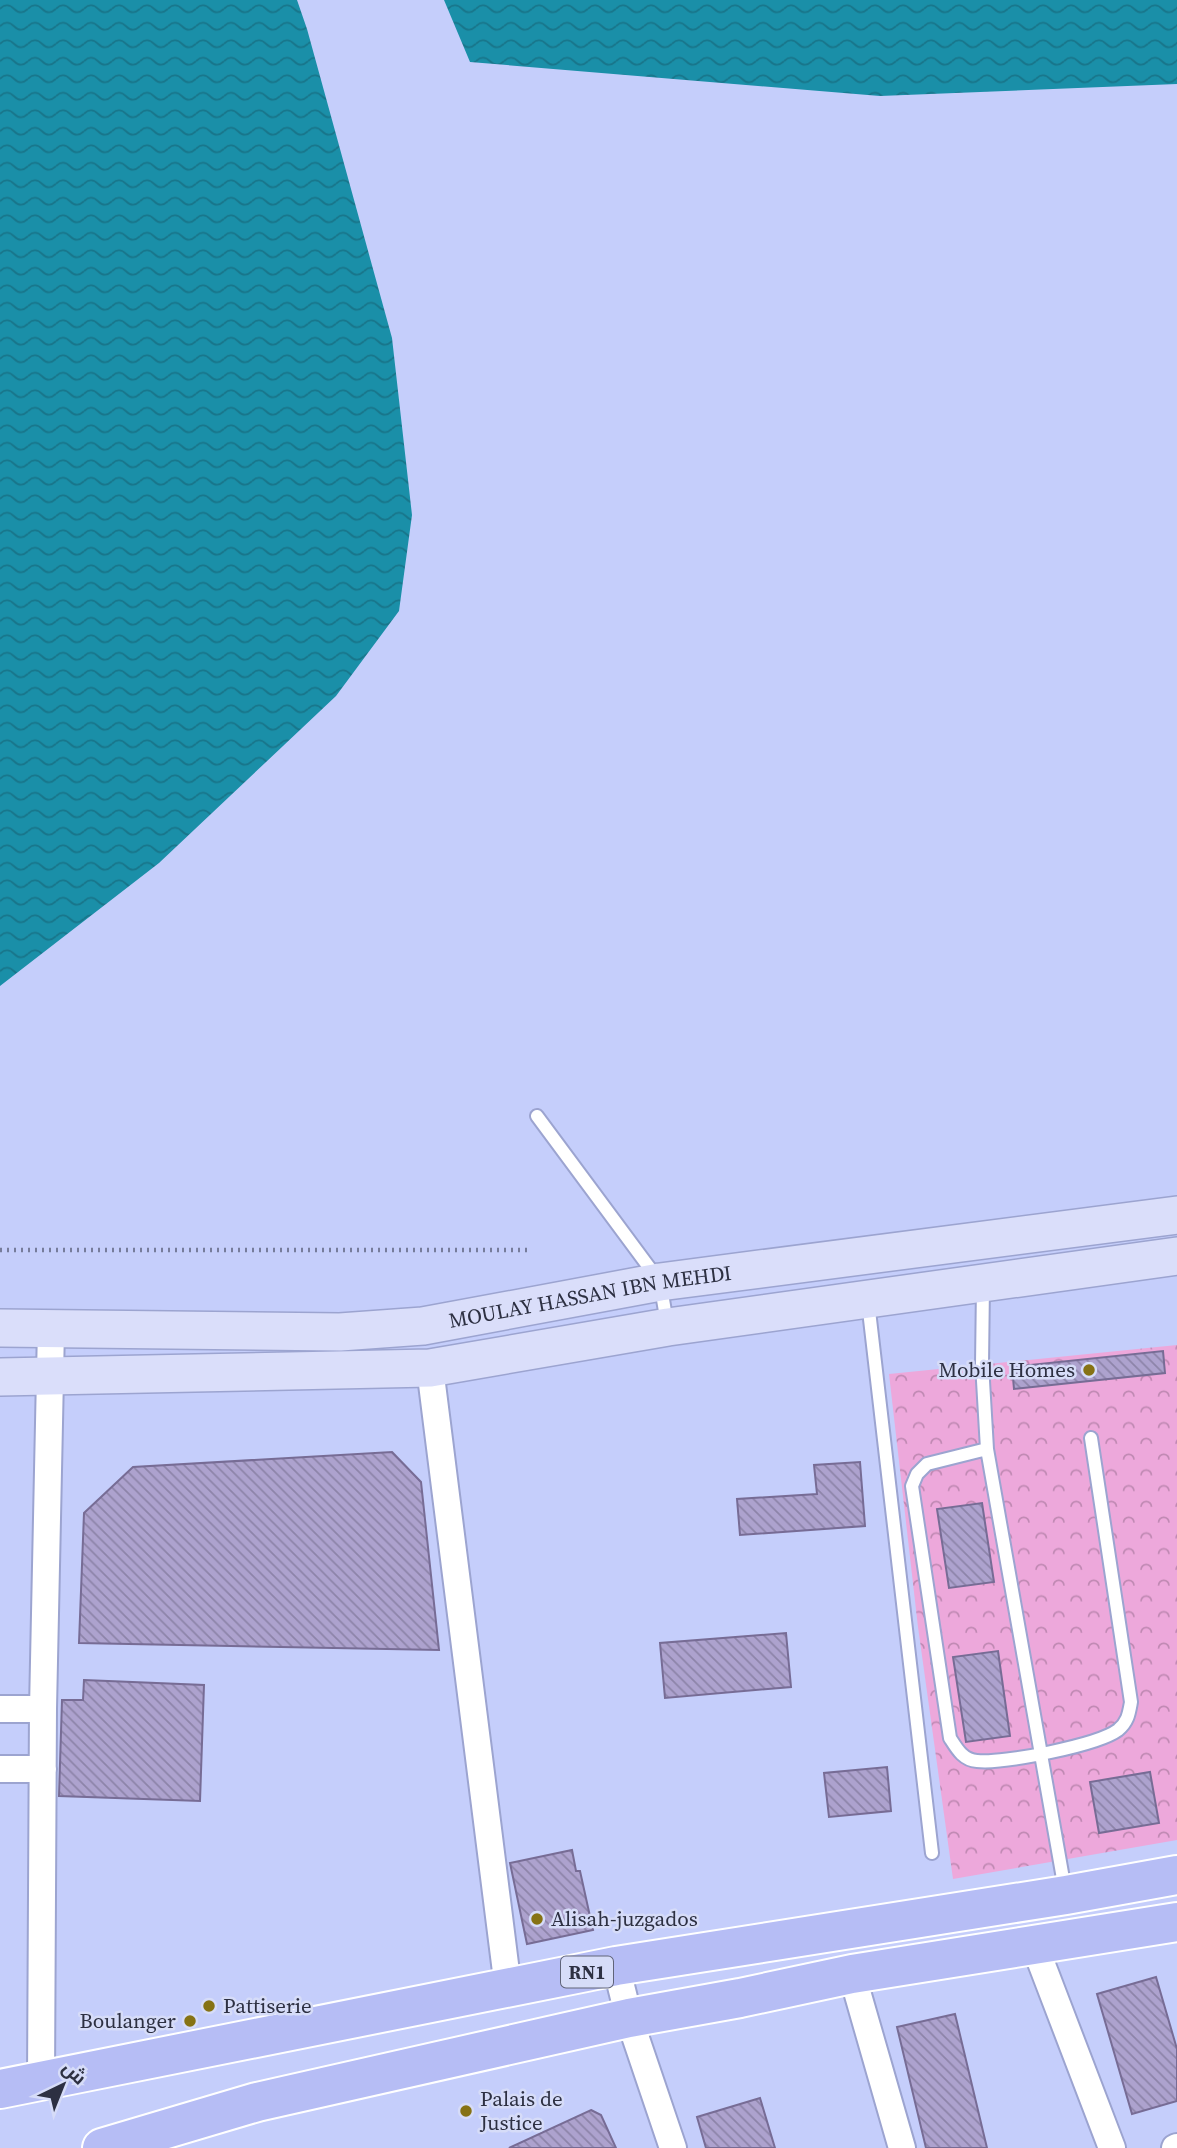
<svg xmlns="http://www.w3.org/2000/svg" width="1177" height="2148" font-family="'Source Serif 4',Cairo,serif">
  <defs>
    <pattern id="forest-crowns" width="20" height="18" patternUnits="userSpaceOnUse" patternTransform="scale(1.75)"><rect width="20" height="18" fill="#eda8db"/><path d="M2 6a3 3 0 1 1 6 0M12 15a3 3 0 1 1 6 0" fill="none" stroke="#c089b3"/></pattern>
    <pattern id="water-waves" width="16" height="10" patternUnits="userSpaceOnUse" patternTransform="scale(1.75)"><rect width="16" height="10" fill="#1a8fa8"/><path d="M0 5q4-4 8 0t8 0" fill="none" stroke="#18758a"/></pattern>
    <pattern id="building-back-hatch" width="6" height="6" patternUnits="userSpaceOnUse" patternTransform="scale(1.75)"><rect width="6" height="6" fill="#ada2ce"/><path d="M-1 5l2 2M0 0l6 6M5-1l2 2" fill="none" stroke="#8d84a9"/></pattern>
  </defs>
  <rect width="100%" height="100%" fill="#c5cefb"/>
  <path fill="url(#forest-crowns)" d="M 1177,1345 L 1177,1840 L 953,1879 L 918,1627 L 889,1374 Z"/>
  <path fill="url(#water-waves)" d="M 0,0 L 297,0 L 307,29 L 392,338 L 412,515 L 399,611 L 336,696 L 159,863 L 0,986 Z
    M 444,0 L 1177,0 L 1177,84 L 880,96 L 470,62 Z"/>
  <path fill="url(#building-back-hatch)" stroke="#776c95" stroke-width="2" d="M 1163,1351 L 1165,1373 L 1014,1389 L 1012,1367 Z
    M 392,1452 L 421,1482 L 439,1650 L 79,1643 L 84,1513 L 133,1467 Z
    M 860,1462 L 865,1526 L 740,1535 L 737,1499 L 817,1494 L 814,1465 Z
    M 982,1503 L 994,1582 L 949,1588 L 937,1509 Z
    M 786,1633 L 791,1687 L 665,1698 L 660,1643 Z
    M 998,1651 L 1010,1736 L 966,1742 L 953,1657 Z
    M 84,1680 L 204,1685 L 200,1801 L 59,1796 L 62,1700 L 83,1700 Z
    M 887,1767 L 891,1811 L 829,1817 L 824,1773 Z
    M 1150,1772 L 1159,1823 L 1099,1833 L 1090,1782 Z
    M 572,1850 L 576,1871 L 580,1871 L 593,1930 L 527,1944 L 510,1863 Z
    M 1156,1977 L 1177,2049 L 1177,2101 L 1132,2114 L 1097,1994 Z
    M 955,2014 L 987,2148 L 926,2148 L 897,2027 Z
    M 760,2098 L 775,2148 L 706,2148 L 697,2117 Z
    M 591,2110 L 601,2115 L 616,2148 L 509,2148 Z"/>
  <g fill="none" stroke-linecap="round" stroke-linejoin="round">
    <g stroke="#9ca4d0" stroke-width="16">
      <path id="lane" d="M 537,1116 L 660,1282 L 667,1323
        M 983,1285 L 982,1364 L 987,1449 L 1065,1890
        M 868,1302 L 932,1853
        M 987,1449 L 927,1464 L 917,1474 L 912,1486 L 950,1738 C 957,1749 963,1760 977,1761 C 1003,1764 1098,1745 1118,1730 C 1128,1722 1129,1713 1131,1702 L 1091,1438"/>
    </g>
    <g stroke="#9ca4d0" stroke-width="30">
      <path id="street" d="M 430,1368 L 508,1988
        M 0,1709 L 43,1709
        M 0,1769 L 43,1769
        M 1034,1944 L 1112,2148
        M 616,1966 L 629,2018 L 673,2148
        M 852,1974 L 902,2148
        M 41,2080 L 43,1709 L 51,1328
        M 1175,2148 L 1177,2147"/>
    </g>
    <g stroke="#9ca4d0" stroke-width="40">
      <g id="secondary">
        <path id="s1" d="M 0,1328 L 340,1332 L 423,1326 L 660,1282 L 1177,1215"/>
        <path d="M 0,1377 L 430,1368 L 668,1327 L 1177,1256"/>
      </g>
    </g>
    <g stroke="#fff" stroke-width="42">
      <path id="primary" d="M 0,2089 L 616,1966 L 1066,1895 L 1177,1875
        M 102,2148 L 257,2102 L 629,2018 L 740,1998 L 852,1974 L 1177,1922"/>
    </g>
    <path stroke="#767c9b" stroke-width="4.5" stroke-dasharray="2 5" stroke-linecap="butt" d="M 0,1250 L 532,1250"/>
    <use href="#lane" stroke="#fff" stroke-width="12"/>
    <use href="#street" stroke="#fff" stroke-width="26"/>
    <use href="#secondary" stroke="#dadefa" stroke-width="37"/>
    <use href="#primary" stroke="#b6bdf5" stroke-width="38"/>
  </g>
  <g fill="#867214" stroke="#d6dcf8" stroke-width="2.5">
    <circle cx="1089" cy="1370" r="7"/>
    <circle cx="537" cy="1919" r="7"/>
    <circle cx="209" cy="2006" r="7"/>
    <circle cx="190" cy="2021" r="7"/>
    <circle cx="466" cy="2111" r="7"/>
  </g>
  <g text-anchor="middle" stroke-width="5" stroke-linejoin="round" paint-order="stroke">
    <rect fill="#d6dcf8" stroke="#606479" stroke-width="2" x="561" y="1956.5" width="52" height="31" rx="5"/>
    <g font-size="19" font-weight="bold" fill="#2d3042">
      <text x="587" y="1979">RN1</text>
    </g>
    <g font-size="21" fill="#2d3042" stroke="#d6dcf8">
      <text dy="7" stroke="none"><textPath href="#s1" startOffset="593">MOULAY HASSAN IBN MEHDI</textPath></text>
    </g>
    <g font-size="21" fill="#2d3042" stroke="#d6dcf8" text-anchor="start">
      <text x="1075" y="1377" text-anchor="end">Mobile Homes</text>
      <text x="551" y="1926">Alisah-juzgados</text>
      <text x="223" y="2013">Pattiserie</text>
      <text x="176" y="2028" text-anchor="end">Boulanger</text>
      <text x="480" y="2106">Palais de<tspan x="480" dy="24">Justice</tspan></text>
    </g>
  </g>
  <g transform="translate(63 2085) rotate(43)" stroke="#d6dcf8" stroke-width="5" paint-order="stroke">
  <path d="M0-5L12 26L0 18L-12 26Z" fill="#2d3042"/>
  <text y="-10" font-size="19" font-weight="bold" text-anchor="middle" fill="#2d3042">ش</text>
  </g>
</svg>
